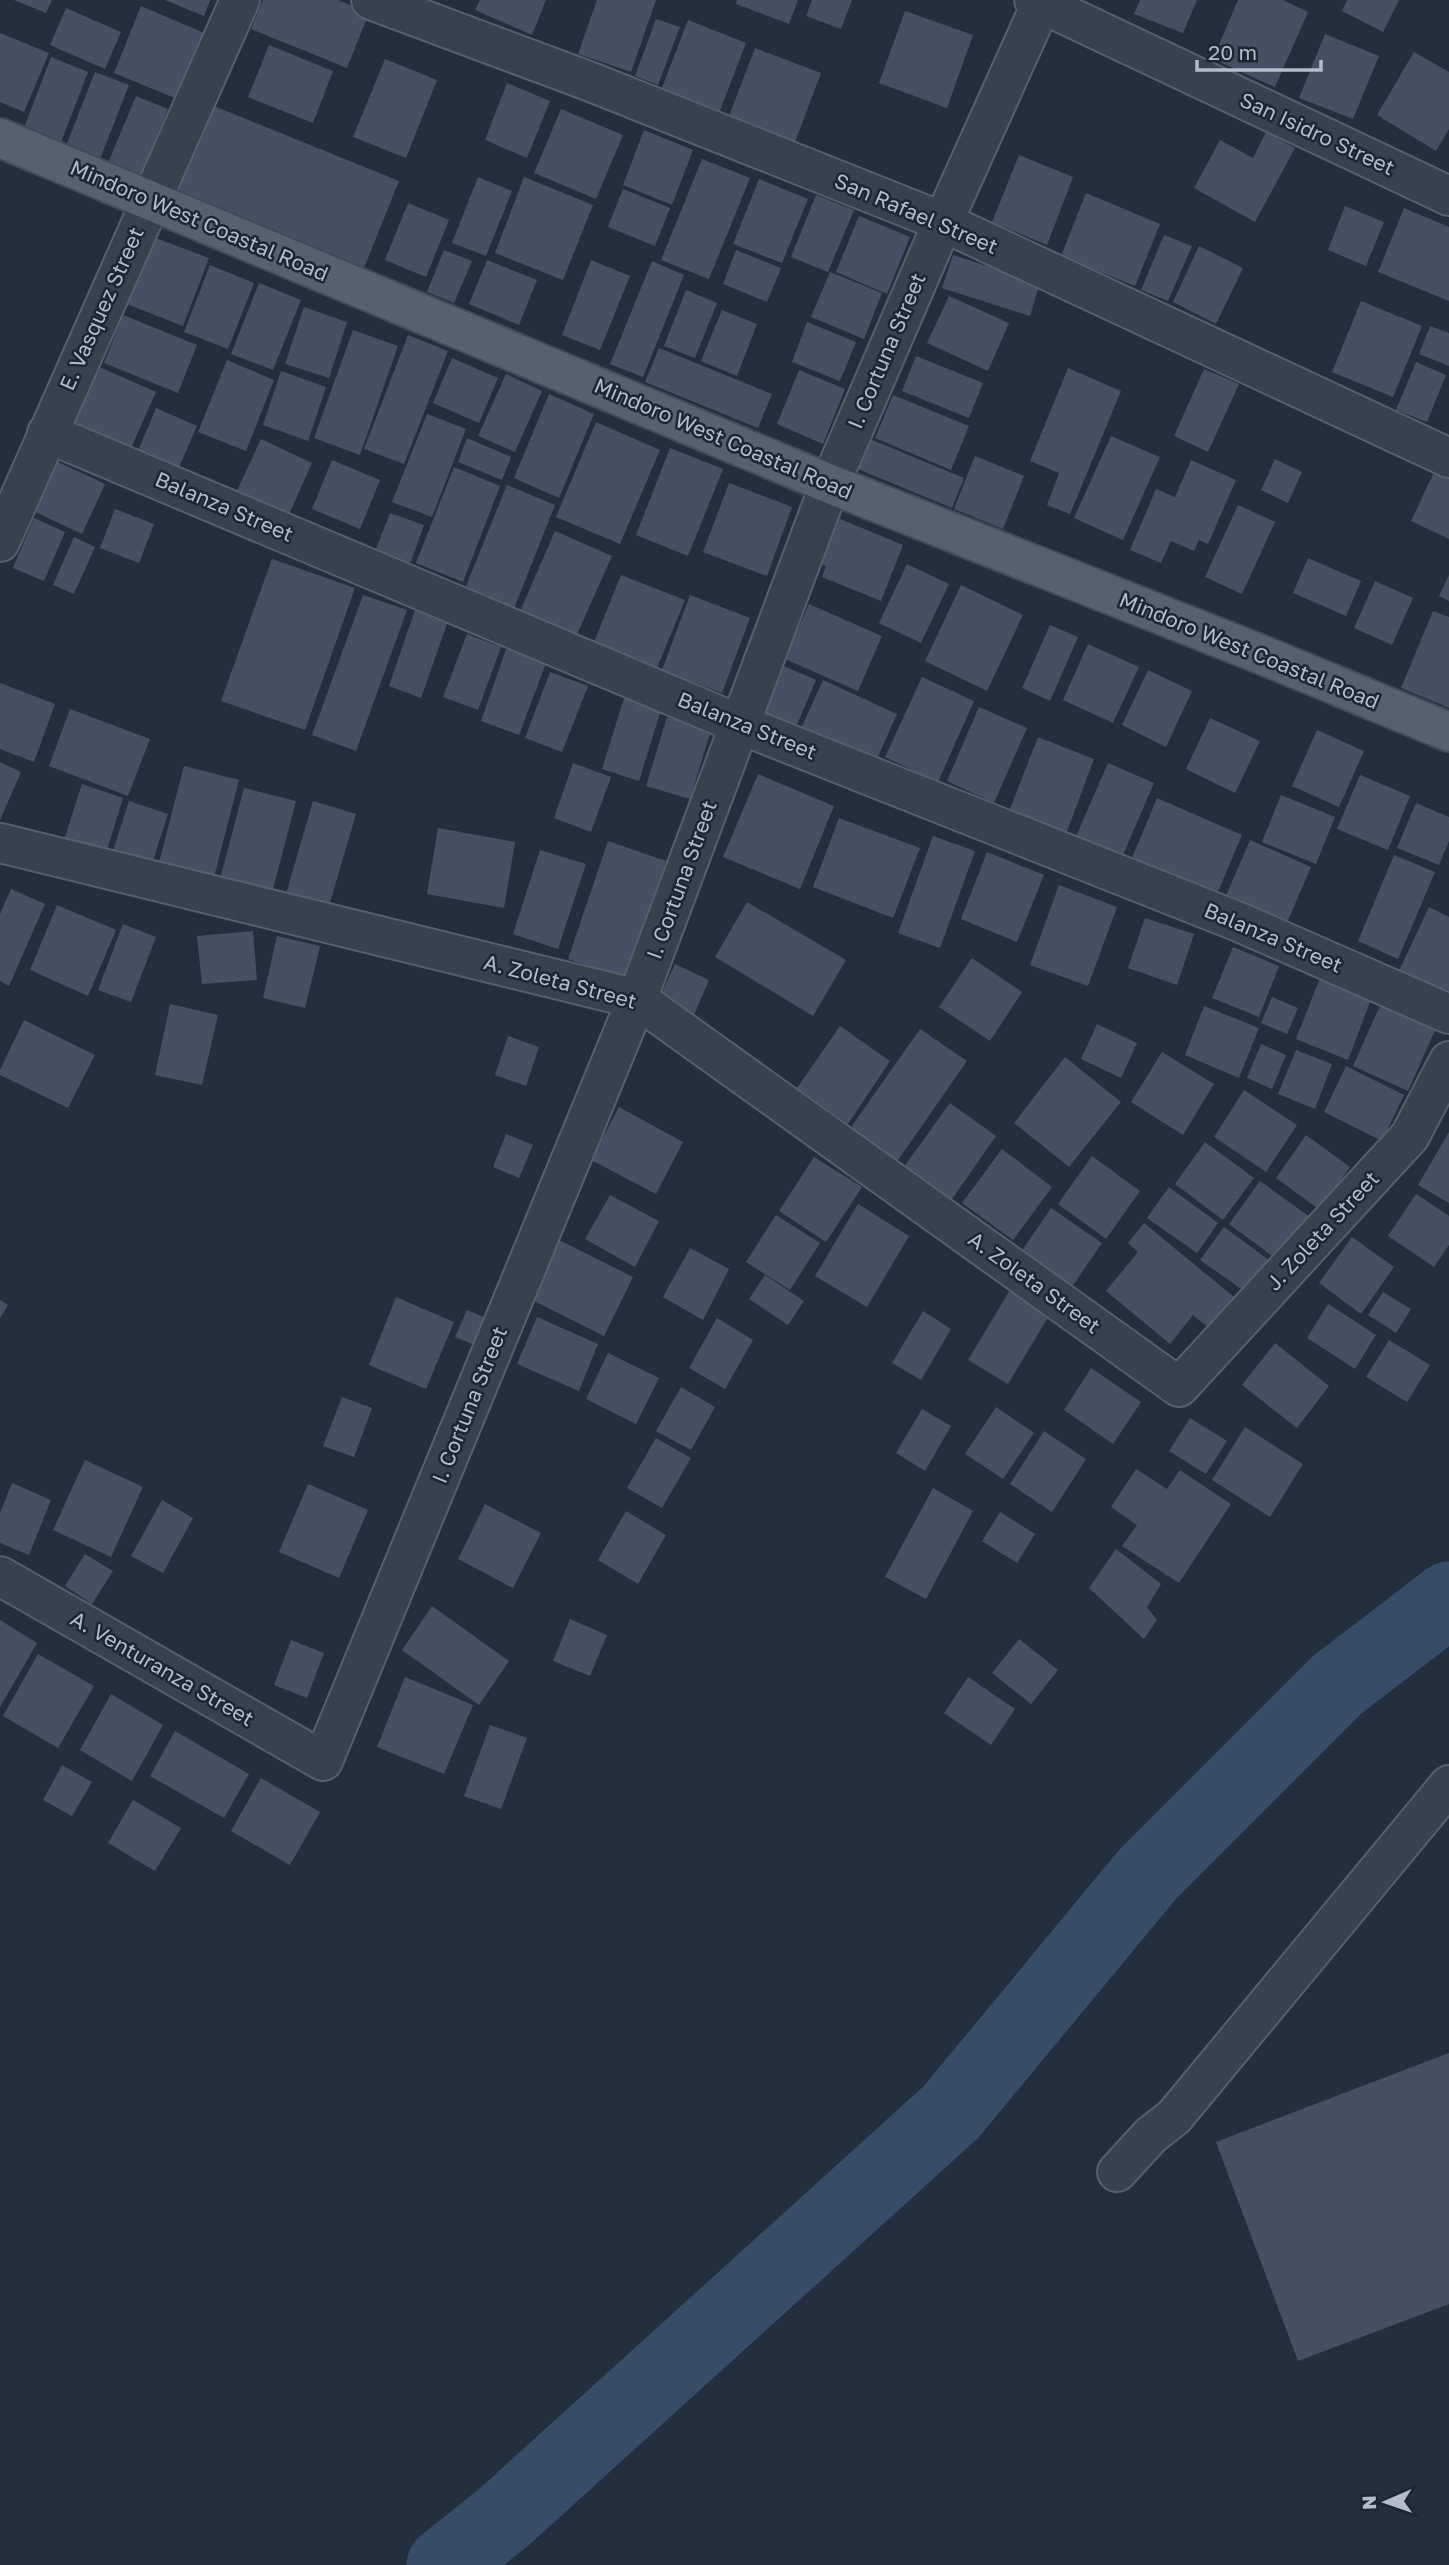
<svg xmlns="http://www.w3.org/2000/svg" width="1449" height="2565" font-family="'Golos Text',sans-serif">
  <rect width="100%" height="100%" fill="#242f3e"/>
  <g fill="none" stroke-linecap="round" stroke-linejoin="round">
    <path stroke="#394c67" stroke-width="75" d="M 444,2565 L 504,2517 L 951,2112 L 1147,1875 L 1337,1685 L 1449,1599"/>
  </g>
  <path fill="#455162" d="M 14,0 L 52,0 L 46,13 Z
    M 165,0 L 210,0 L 204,16 Z
    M 263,0 L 338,0 L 369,13 L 347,68 L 251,29 Z
    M 480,0 L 546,0 L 532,35 L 475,10 Z
    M 597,0 L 656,0 L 631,72 L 578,54 Z
    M 737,0 L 798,0 L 789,24 L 736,4 Z
    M 812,0 L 852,0 L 841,29 L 806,16 Z
    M 1140,0 L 1197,0 L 1183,33 L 1134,14 Z
    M 1238,0 L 1283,0 L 1308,12 L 1275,87 L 1213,59 Z
    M 1347,0 L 1399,0 L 1383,32 L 1342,11 Z
    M 141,6 L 204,33 L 177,99 L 114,73 Z
    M 66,8 L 121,32 L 105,69 L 50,45 Z
    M 905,11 L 973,35 L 947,108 L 879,83 Z
    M 656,19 L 680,27 L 658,85 L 635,76 Z
    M 688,20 L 746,43 L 716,121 L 658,98 Z
    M 0,33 L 49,53 L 24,112 L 0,102 Z
    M 1325,34 L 1379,56 L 1353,119 L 1299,98 Z
    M 269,45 L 333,71 L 313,123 L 248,97 Z
    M 755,48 L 821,73 L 795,142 L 729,116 Z
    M 1414,52 L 1449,72 L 1449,129 L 1436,151 L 1377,115 Z
    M 51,57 L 88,72 L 61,142 L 24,128 Z
    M 385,59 L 437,80 L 406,158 L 353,137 Z
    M 95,72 L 129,85 L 100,159 L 66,146 Z
    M 507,83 L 550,101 L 527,158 L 485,140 Z
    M 136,96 L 168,109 L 141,177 L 108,163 Z
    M 209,104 L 399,181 L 364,268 L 174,191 Z
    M 561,109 L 623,135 L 596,199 L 534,173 Z
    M 644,130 L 693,150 L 672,205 L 623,185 Z
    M 1266,132 L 1295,148 L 1255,222 L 1194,188 L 1220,140 L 1253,158 Z
    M 1019,155 L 1073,177 L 1047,245 L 992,222 Z
    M 702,159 L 750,178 L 709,279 L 661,260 Z
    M 478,177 L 512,191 L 486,256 L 452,243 Z
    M 524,177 L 593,205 L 563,280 L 495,253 Z
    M 759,179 L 808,199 L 782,263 L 733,244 Z
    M 623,189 L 670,208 L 655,246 L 608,227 Z
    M 1086,193 L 1160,224 L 1135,286 L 1061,256 Z
    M 816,195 L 854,210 L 828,272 L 791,257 Z
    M 408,203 L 449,220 L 426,277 L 385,260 Z
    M 1345,206 L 1384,222 L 1366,266 L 1328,250 Z
    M 1404,208 L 1449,227 L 1449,301 L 1378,272 Z
    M 859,216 L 910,237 L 887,294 L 836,272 Z
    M 1164,235 L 1192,246 L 1168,301 L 1141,290 Z
    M 153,237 L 209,258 L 183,326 L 127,304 Z
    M 1199,246 L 1243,268 L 1216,324 L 1173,302 Z
    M 444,250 L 472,261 L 454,303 L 427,292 Z
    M 736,250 L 781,268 L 767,302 L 723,284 Z
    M 953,255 L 1040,283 L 1030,316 L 942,288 Z
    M 487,260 L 537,280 L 519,325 L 469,304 Z
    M 591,260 L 630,276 L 600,350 L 562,335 Z
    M 652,261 L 684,275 L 643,377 L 610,364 Z
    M 210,265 L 254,283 L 228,349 L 184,332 Z
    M 830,272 L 882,293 L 864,339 L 811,317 Z
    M 259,283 L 301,300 L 273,370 L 231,354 Z
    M 686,290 L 717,303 L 695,358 L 664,346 Z
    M 949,296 L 1009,323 L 988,371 L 927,343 Z
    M 1361,301 L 1422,326 L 1393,397 L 1332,372 Z
    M 304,307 L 347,322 L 329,378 L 285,364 Z
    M 722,310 L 757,324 L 737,376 L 701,361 Z
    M 123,315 L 197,345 L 178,393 L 104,363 Z
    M 807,322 L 856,342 L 840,381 L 792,362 Z
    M 1430,326 L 1449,333 L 1449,366 L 1419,354 Z
    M 353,330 L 398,346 L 360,455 L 314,438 Z
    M 408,335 L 448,351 L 404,464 L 364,449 Z
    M 659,348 L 772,394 L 758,428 L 645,382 Z
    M 916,356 L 983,383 L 969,418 L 902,391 Z
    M 452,358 L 498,378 L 479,423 L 433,403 Z
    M 227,360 L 274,380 L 246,451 L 198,432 Z
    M 1416,362 L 1446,375 L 1427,422 L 1396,410 Z
    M 97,366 L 156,392 L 127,457 L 68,431 Z
    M 1068,368 L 1121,391 L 1070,514 L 1047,505 L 1059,473 L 1030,461 Z
    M 1204,369 L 1239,384 L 1208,452 L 1174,436 Z
    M 799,370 L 845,389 L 823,444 L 777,424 Z
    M 281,371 L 326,387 L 308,441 L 263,425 Z
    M 506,374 L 542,391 L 515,452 L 478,436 Z
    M 549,394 L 594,414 L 559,498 L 514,478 Z
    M 893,395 L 969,426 L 951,470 L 875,438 Z
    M 156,408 L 197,426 L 176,474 L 136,456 Z
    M 427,414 L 466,429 L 432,517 L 392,502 Z
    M 596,422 L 660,450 L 620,544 L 556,517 Z
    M 1111,436 L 1160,457 L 1123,540 L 1074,518 Z
    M 865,437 L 964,478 L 952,508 L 853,467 Z
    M 467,438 L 511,457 L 502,480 L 458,462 Z
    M 261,439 L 312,463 L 286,521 L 234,497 Z
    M 670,448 L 723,469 L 688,556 L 636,535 Z
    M 975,456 L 1024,476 L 1003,529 L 954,509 Z
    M 1275,459 L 1302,472 L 1288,503 L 1261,490 Z
    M 54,460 L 105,484 L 82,534 L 31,510 Z
    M 332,460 L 380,480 L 360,529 L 312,509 Z
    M 1191,460 L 1236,480 L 1208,544 L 1199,540 L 1194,551 L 1171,541 L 1161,563 L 1130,550 L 1156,489 L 1175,497 Z
    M 454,467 L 500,486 L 463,582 L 416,563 Z
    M 1435,470 L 1449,476 L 1449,539 L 1411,521 Z
    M 729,483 L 792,507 L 767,576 L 703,552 Z
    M 507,485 L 555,505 L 513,611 L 464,591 Z
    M 1238,505 L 1275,522 L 1242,594 L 1205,577 Z
    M 115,509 L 154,524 L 139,563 L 100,548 Z
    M 390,513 L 424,525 L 409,567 L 374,554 Z
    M 34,518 L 65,532 L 44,581 L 13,568 Z
    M 838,518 L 903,545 L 881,601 L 822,577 L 826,566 L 819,563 Z
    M 555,531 L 612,556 L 574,641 L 518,616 Z
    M 74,537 L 95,547 L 74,594 L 53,585 Z
    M 1308,558 L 1361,581 L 1346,616 L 1293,593 Z
    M 272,559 L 355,588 L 305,730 L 221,701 Z
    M 907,564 L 949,584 L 921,643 L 879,623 Z
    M 621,575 L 685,600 L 657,668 L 594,642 Z
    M 1449,575 L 1449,601 L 1439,596 Z
    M 1375,581 L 1413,598 L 1392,645 L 1354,628 Z
    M 961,585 L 1023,615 L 987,691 L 925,661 Z
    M 363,595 L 407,610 L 356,751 L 312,735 Z
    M 690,595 L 750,618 L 722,693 L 662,670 Z
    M 809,604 L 882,636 L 858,691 L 785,659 Z
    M 415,610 L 448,621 L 421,698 L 389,686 Z
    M 1433,611 L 1449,617 L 1449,708 L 1401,688 Z
    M 1050,625 L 1078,637 L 1050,701 L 1022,688 Z
    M 467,634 L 501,647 L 478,710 L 443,697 Z
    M 1088,644 L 1139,667 L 1113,723 L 1063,700 Z
    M 506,649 L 546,663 L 519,735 L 481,721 Z
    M 784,666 L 816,680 L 794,732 L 762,718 Z
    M 1148,670 L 1192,691 L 1166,747 L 1122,725 Z
    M 550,672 L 588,686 L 562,752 L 525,738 Z
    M 922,677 L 974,701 L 938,782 L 885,757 Z
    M 823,680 L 897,714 L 872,770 L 798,735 Z
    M 0,683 L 55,704 L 34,762 L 0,749 Z
    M 624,698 L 661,710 L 639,781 L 602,769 Z
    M 979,707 L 1027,728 L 994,803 L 947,781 Z
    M 70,709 L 150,739 L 128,796 L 49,766 Z
    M 667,717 L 711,730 L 690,799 L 646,786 Z
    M 1210,718 L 1260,741 L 1235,793 L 1186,769 Z
    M 1317,730 L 1364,751 L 1339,807 L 1292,786 Z
    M 1038,737 L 1094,759 L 1065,837 L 1008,814 Z
    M 0,762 L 21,772 L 0,820 Z
    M 573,763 L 611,777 L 591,832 L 554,818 Z
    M 1108,763 L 1154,783 L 1120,862 L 1074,841 Z
    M 184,766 L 239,780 L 212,885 L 157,870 Z
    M 758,774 L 834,806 L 800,889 L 723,857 Z
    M 1360,775 L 1410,796 L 1388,850 L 1337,829 Z
    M 82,784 L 123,798 L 104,860 L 62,846 Z
    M 244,788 L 296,801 L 272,893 L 220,879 Z
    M 1281,795 L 1335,817 L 1316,864 L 1262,842 Z
    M 1157,798 L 1242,835 L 1217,894 L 1132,858 Z
    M 129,801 L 168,814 L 150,870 L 111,857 Z
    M 313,801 L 356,814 L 329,906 L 286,894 Z
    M 1416,803 L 1449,817 L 1449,841 L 1439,865 L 1397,848 Z
    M 839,818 L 920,848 L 893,918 L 813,887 Z
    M 438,828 L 515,842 L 504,908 L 427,894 Z
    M 933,836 L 975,851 L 940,948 L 898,933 Z
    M 1250,840 L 1311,867 L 1286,925 L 1225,898 Z
    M 608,841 L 666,861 L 626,979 L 568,959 Z
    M 540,850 L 586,864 L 558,949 L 513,934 Z
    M 987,852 L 1044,875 L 1017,942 L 961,919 Z
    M 1394,855 L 1435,872 L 1398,959 L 1358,941 Z
    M 1059,885 L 1117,907 L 1088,986 L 1030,965 Z
    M 11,889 L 45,904 L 9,986 L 0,981 L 0,914 Z
    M 747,902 L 846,960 L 813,1016 L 715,957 Z
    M 57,905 L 116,930 L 88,996 L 30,970 Z
    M 1429,907 L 1449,917 L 1449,996 L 1398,973 Z
    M 1145,918 L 1194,934 L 1177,985 L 1128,968 Z
    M 123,924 L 156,937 L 131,1002 L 98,990 Z
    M 253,931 L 257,980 L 202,984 L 197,936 Z
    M 277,936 L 320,946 L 305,1008 L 263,998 Z
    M 1233,947 L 1279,966 L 1259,1017 L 1212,998 Z
    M 972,958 L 1022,992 L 990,1041 L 939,1007 Z
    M 675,964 L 709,980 L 694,1015 L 659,999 Z
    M 1320,978 L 1372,997 L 1348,1060 L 1296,1039 Z
    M 1272,997 L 1298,1008 L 1287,1034 L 1261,1023 Z
    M 1382,1001 L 1437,1026 L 1408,1091 L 1353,1066 Z
    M 170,1004 L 218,1015 L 202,1085 L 155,1075 Z
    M 1204,1006 L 1259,1028 L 1239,1078 L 1185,1055 Z
    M 24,1020 L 95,1055 L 68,1108 L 0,1075 L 0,1070 Z
    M 1097,1024 L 1137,1043 L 1121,1078 L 1081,1059 Z
    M 840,1026 L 890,1061 L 848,1124 L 797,1088 Z
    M 920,1029 L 967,1061 L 896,1163 L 849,1130 Z
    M 508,1036 L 539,1047 L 526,1086 L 495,1075 Z
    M 1261,1044 L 1286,1055 L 1272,1089 L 1247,1078 Z
    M 1296,1050 L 1332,1064 L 1315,1109 L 1278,1094 Z
    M 1162,1052 L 1214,1084 L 1183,1135 L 1131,1102 Z
    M 1065,1057 L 1121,1102 L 1069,1167 L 1014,1123 Z
    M 1346,1066 L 1404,1095 L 1382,1141 L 1324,1112 Z
    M 1244,1090 L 1297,1125 L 1266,1172 L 1214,1137 Z
    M 950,1103 L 996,1136 L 950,1202 L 903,1168 Z
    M 619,1107 L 683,1142 L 656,1194 L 591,1160 Z
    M 1449,1132 L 1449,1203 L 1418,1185 Z
    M 506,1134 L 533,1145 L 519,1178 L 493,1167 Z
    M 1306,1135 L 1350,1167 L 1320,1210 L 1276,1178 Z
    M 1205,1142 L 1254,1178 L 1223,1220 L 1175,1184 Z
    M 1002,1149 L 1052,1187 L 1013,1240 L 962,1203 Z
    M 1092,1156 L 1140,1191 L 1106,1239 L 1058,1204 Z
    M 814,1157 L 862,1187 L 826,1242 L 779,1211 Z
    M 1260,1181 L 1314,1220 L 1283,1264 L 1229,1224 Z
    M 1169,1187 L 1218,1223 L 1197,1253 L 1147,1218 Z
    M 1416,1194 L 1449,1216 L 1449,1245 L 1434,1267 L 1388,1236 Z
    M 610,1195 L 659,1221 L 635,1267 L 585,1239 Z
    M 858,1204 L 909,1236 L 867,1307 L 815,1276 Z
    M 1051,1208 L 1102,1243 L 1072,1287 L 1021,1252 Z
    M 776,1215 L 820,1243 L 790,1290 L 746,1262 Z
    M 1144,1223 L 1234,1297 L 1209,1328 L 1193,1315 L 1170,1344 L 1106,1291 L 1138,1252 L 1128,1243 Z
    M 1224,1227 L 1273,1263 L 1250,1295 L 1200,1260 Z
    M 1352,1237 L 1394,1267 L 1361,1314 L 1319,1283 Z
    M 557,1239 L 633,1277 L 604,1336 L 528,1298 Z
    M 690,1248 L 729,1269 L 703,1320 L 663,1297 Z
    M 765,1275 L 804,1301 L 788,1325 L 749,1299 Z
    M 1010,1290 L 1050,1314 L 1008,1384 L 968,1360 Z
    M 1383,1292 L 1411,1309 L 1396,1333 L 1368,1315 Z
    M 396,1297 L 454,1322 L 426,1389 L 369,1365 Z
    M 0,1300 L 8,1305 L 0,1318 Z
    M 1328,1304 L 1376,1335 L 1355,1369 L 1307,1338 Z
    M 467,1310 L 491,1320 L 479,1347 L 455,1337 Z
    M 923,1311 L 951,1329 L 921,1380 L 892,1363 Z
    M 537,1317 L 598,1344 L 579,1391 L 517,1364 Z
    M 717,1318 L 753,1340 L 725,1389 L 689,1368 Z
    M 1389,1340 L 1430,1365 L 1407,1402 L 1366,1377 Z
    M 1275,1343 L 1329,1386 L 1297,1428 L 1242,1385 Z
    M 608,1353 L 659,1378 L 636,1424 L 586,1399 Z
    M 1091,1368 L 1141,1402 L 1113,1444 L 1064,1410 Z
    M 681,1387 L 715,1407 L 691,1450 L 656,1431 Z
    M 342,1397 L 372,1408 L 354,1457 L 323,1446 Z
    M 996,1407 L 1034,1433 L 1003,1479 L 965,1454 Z
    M 922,1409 L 951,1426 L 925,1471 L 896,1453 Z
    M 1190,1418 L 1227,1441 L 1206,1474 L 1169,1451 Z
    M 1245,1427 L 1303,1464 L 1270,1517 L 1212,1480 Z
    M 1044,1431 L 1086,1459 L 1052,1512 L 1010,1484 Z
    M 656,1438 L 691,1458 L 662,1508 L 627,1488 Z
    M 85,1460 L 143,1487 L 111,1557 L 53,1530 Z
    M 1136,1469 L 1167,1489 L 1180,1470 L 1231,1504 L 1179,1583 L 1122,1546 L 1137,1525 L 1111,1507 Z
    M 12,1483 L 51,1500 L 29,1555 L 0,1543 L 0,1513 Z
    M 308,1484 L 368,1510 L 339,1578 L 279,1552 Z
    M 933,1488 L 973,1511 L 926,1599 L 885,1577 Z
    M 162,1500 L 193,1518 L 163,1573 L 131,1556 Z
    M 485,1504 L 541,1533 L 513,1588 L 458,1559 Z
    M 626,1511 L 666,1535 L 638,1584 L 598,1560 Z
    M 1000,1512 L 1035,1534 L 1017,1563 L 982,1541 Z
    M 1116,1549 L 1161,1584 L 1147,1607 L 1157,1620 L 1144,1639 L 1089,1588 Z
    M 85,1554 L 113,1571 L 92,1604 L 65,1586 Z
    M 432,1606 L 509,1661 L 479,1705 L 402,1650 Z
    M 570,1619 L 607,1635 L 590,1676 L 553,1661 Z
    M 0,1620 L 37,1643 L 0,1707 Z
    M 1019,1639 L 1058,1670 L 1031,1704 L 992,1673 Z
    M 291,1640 L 324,1653 L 307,1698 L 274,1685 Z
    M 38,1654 L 94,1686 L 58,1748 L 3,1716 Z
    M 405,1677 L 473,1705 L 444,1774 L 377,1747 Z
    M 968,1677 L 1015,1709 L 991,1745 L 944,1713 Z
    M 111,1694 L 163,1725 L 132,1781 L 80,1750 Z
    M 490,1725 L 527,1738 L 501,1809 L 464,1796 Z
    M 175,1731 L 249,1774 L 224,1818 L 150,1776 Z
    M 62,1765 L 92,1782 L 72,1816 L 43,1800 Z
    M 261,1778 L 320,1812 L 290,1865 L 231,1831 Z
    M 133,1800 L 181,1828 L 155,1871 L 108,1843 Z
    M 1449,2053 L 1449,2304 L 1298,2361 L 1216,2142 Z"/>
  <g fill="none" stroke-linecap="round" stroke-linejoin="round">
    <g stroke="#565f6c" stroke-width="42">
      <path id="minor" d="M 371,0 L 591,82 L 943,222 L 1449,458
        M 1034,0 L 1449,196
        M 47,433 L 739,724 L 1239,922 L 1449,1014
        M 0,542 L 240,0
        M 0,843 L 637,999 L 1179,1387 L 1410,1136 L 1449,1061
        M 0,1576 L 323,1761 L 637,999 L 830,484 L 943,222 L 1043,0
        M 1117,2172 L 1151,2135 L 1174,2117 L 1449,1785"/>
    </g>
    <g stroke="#414a57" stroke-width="42">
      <path id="major" d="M 0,138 L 830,484 L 1260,654 L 1449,732"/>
    </g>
    <use href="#minor" stroke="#38414e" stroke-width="38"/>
    <use href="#major" stroke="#56606e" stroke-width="38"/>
  </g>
  <g text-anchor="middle" stroke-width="5" stroke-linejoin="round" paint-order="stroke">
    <g font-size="21" fill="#b4bcc9" stroke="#1d2633">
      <text transform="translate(1317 134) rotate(25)" y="7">San Isidro Street</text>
      <text transform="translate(916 214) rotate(23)" y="7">San Rafael Street</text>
      <text transform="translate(199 221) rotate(23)" y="7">Mindoro West Coastal Road</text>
      <text transform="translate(102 309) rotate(-66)" y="7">E. Vasquez Street</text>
      <text transform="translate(887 351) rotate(-67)" y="7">I. Cortuna Street</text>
      <text transform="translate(723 439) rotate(23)" y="7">Mindoro West Coastal Road</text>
      <text transform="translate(224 507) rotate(23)" y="7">Balanza Street</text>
      <text transform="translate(1249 651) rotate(22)" y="7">Mindoro West Coastal Road</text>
      <text transform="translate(747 726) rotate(22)" y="7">Balanza Street</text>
      <text transform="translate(682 880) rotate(-70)" y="7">I. Cortuna Street</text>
      <text transform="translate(1273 938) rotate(23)" y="7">Balanza Street</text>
      <text transform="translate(560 982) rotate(15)" y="7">A. Zoleta Street</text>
      <text transform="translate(1323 1231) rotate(-47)" y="7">J. Zoleta Street</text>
      <text transform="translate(1034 1283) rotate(36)" y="7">A. Zoleta Street</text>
      <text transform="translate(470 1405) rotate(-68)" y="7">I. Cortuna Street</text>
      <text transform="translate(162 1669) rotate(30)" y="7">A. Venturanza Street</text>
    </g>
  </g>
  <g transform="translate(1386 2502) rotate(268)" stroke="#1d2633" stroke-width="5" paint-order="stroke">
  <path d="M0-5L12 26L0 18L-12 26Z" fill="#b4bcc9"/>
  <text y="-10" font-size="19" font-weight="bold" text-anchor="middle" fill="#b4bcc9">N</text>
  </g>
  <path d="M1197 60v10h124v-10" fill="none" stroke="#b4bcc9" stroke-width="3.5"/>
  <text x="1208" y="60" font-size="21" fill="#b4bcc9" stroke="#1d2633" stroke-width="5" paint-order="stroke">20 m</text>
</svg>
